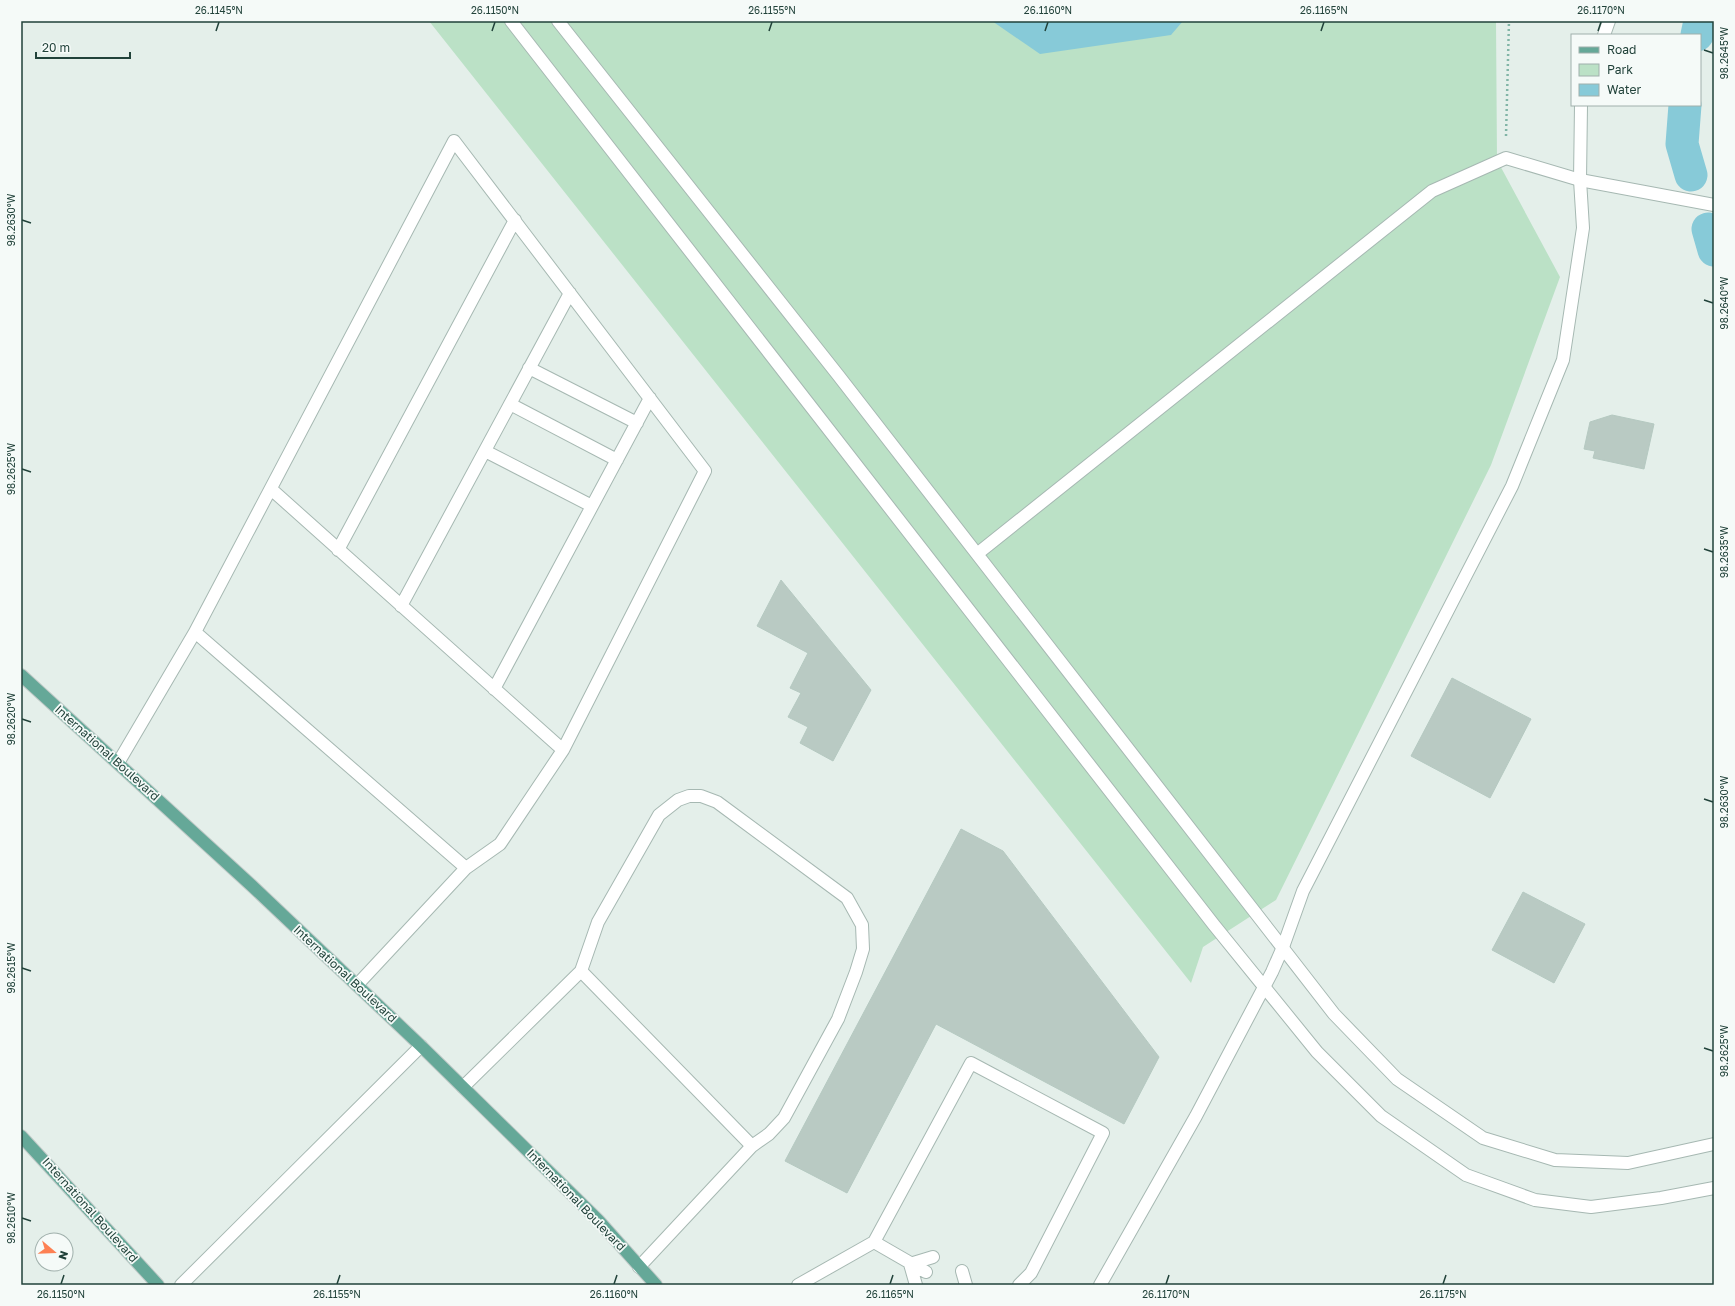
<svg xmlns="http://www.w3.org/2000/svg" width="1735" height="1306" font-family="'Golos Text',sans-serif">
  <rect width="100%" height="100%" fill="#e4efea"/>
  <path fill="#bbe1c6" d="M 429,21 L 1496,21 L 1497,160 L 1560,277 L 1491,465 L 1276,900 L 1203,947 L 1191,983 Z"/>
  <path fill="#87cad8" d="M 992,21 L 1183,21 L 1171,35 L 1040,54 Z"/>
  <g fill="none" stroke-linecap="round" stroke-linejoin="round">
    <path stroke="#87cad8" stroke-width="33" d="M 1697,35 L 1700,21
      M 1685,105 L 1682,144 L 1691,175
      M 1708,229 L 1714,250"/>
  </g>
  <path fill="#b9cac3" stroke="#b5c9c1" d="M 1612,415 L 1654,424 L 1644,469 L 1593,458 L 1595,451 L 1584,449 L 1590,422 Z
    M 781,580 L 871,690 L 833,761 L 800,743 L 808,727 L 788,717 L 801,693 L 790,688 L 808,653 L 757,626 Z
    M 1452,678 L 1531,719 L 1490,798 L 1411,756 Z
    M 961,829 L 1003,851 L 1159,1057 L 1124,1124 L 936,1024 L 847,1193 L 785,1161 Z
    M 1523,892 L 1585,924 L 1554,983 L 1492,950 Z"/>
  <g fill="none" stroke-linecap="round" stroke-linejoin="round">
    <g stroke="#a6b8b2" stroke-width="14">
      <path id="service" d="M 511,21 L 1214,925 L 1317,1052 L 1381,1116 L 1466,1175 L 1535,1200 L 1591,1207 L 1661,1198 L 1714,1188
        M 558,21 L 838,375 L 1334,1014 L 1397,1079 L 1483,1138 L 1555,1160 L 1628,1163 L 1714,1144
        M 529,368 L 637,423
        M 510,404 L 617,460
        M 485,451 L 592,506
        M 271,489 L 563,750
        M 338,550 L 515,220
        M 977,554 L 1432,191 L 1506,158 L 1580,180 L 1714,205
        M 401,606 L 570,293
        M 195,632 L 454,141 L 705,471 L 563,750 L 500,844 L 466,868
        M 494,689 L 650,398
        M 118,763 L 195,632 L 466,868 L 357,985
        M 463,1087 L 581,971
        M 874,1242 L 926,1272
        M 910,1264 L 933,1257
        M 910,1264 L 916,1285
        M 639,1267 L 752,1146 L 769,1134 L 784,1118 L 838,1019 L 856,972 L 863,949 L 862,925 L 847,898 L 717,802 L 701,796 L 689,796 L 678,800 L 659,815 L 598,922 L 581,971 L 752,1146
        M 962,1271 L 966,1285
        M 798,1285 L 874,1242 L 971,1063 L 1103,1133 L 1031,1273 L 1019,1285"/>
    </g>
    <g stroke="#a6b8b2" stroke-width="14">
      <path id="minor" d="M 1604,35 L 1609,21
        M 1100,1285 L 1196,1116 L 1272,972 L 1283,947 L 1303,891 L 1512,486 L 1563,360 L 1583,228 L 1580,180 L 1581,105"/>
    </g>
    <g stroke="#a6b8b2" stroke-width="14">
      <path id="tertiary" d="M 181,1285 L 421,1046"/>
    </g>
    <g stroke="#c1cac8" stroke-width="14">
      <path id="primary" d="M 21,675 L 251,885 L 421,1046 L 598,1220 L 656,1285
        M 21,1136 L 158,1285"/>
    </g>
    <path stroke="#81b5a6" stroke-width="2.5" stroke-dasharray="2 3" stroke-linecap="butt" d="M 1506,136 L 1509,21"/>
    <use href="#service" stroke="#fff" stroke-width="12"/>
    <use href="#minor" stroke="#fff" stroke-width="12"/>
    <use href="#tertiary" stroke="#fff" stroke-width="12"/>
    <use href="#primary" stroke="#65a898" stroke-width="12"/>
  </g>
  <path fill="none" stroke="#21423a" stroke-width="1.5" d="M 216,31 L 219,22M 492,31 L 495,22M 769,31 L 772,22M 1045,31 L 1048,22M 1321,31 L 1324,22M 1598,31 L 1601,22M 1704,50 L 1713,53M 22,220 L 31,223M 1704,300 L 1713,303M 22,469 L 31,472M 1704,549 L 1713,552M 22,719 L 31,722M 1704,799 L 1713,802M 22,968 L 31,971M 1704,1048 L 1713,1051M 22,1218 L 31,1221M 61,1284 L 64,1275M 337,1284 L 340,1275M 614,1284 L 617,1275M 890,1284 L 893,1275M 1166,1284 L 1169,1275M 1443,1284 L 1446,1275"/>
  <g text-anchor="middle" stroke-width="3.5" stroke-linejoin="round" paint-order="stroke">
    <g font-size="12" fill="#21423a" stroke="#f5faf8">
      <text transform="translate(107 753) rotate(42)" y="4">International Boulevard</text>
      <text transform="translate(345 974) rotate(43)" y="4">International Boulevard</text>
      <text transform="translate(576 1200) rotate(46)" y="4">International Boulevard</text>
      <text transform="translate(90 1210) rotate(48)" y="4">International Boulevard</text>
    </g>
  </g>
  <rect width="1735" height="1306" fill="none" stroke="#f5faf8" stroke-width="44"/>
  <rect x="1571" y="34" width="130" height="72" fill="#f5faf8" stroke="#a0b0ac"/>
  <rect x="1579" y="47" width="20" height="6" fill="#65a898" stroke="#a0b0ac"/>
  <text x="1607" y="54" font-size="12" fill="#21423a">Road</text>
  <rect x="1579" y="64" width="20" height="12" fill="#bbe1c6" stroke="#a0b0ac"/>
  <text x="1607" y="74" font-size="12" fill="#21423a">Park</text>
  <rect x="1579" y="84" width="20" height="12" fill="#87cad8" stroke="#a0b0ac"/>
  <text x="1607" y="94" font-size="12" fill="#21423a">Water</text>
  <g transform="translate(54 1252) rotate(109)"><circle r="19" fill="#f5faf8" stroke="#a0b0ac"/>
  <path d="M0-3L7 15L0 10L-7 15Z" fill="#fd8053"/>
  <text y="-6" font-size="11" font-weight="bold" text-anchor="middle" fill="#21423a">N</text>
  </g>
  <path d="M36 52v6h94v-6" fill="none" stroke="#21423a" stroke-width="2"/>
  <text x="42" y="52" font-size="12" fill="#21423a" stroke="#f5faf8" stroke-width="3" paint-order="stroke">20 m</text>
  <rect x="22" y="22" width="1691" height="1262" fill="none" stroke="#21423a" stroke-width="1.5"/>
  <g font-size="10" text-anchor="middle" fill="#21423a">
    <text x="219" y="14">26.1145°N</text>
    <text x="495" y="14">26.1150°N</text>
    <text x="772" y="14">26.1155°N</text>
    <text x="1048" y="14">26.1160°N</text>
    <text x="1324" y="14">26.1165°N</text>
    <text x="1601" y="14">26.1170°N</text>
    <text transform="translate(1724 53) rotate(-90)" y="4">98.2645°W</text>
    <text transform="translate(11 220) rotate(-90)" y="4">98.2630°W</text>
    <text transform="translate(1724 303) rotate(-90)" y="4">98.2640°W</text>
    <text transform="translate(11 469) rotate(-90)" y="4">98.2625°W</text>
    <text transform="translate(1724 552) rotate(-90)" y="4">98.2635°W</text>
    <text transform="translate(11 719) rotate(-90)" y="4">98.2620°W</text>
    <text transform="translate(1724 802) rotate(-90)" y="4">98.2630°W</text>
    <text transform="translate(11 968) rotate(-90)" y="4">98.2615°W</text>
    <text transform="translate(1724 1051) rotate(-90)" y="4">98.2625°W</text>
    <text transform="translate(11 1218) rotate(-90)" y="4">98.2610°W</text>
    <text x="61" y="1298">26.1150°N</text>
    <text x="337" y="1298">26.1155°N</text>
    <text x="614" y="1298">26.1160°N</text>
    <text x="890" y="1298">26.1165°N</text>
    <text x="1166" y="1298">26.1170°N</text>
    <text x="1443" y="1298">26.1175°N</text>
  </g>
</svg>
